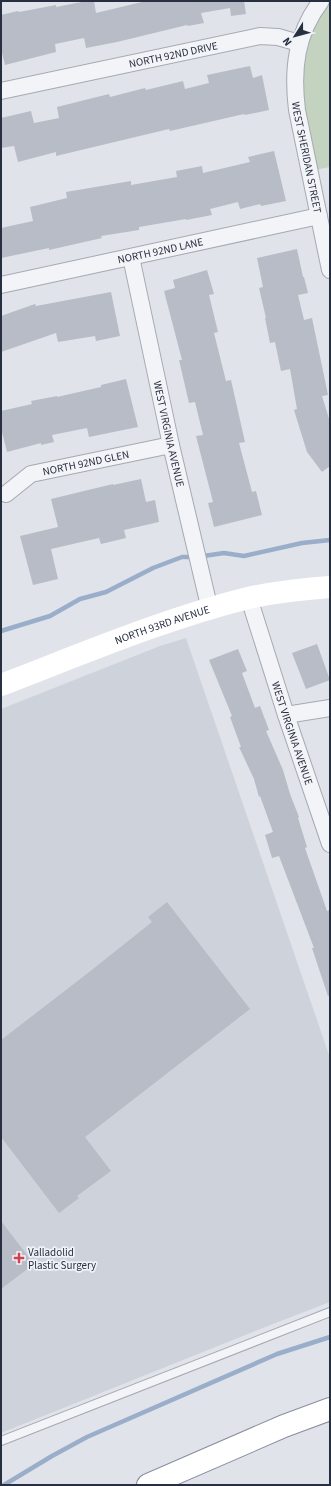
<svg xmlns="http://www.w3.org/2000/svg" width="331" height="1486" font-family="'Source Sans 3',sans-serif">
  <rect width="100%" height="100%" fill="#e0e3e9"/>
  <path fill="#ced2db" d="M 186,638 L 330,1058 L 330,1302 L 273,1324 L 1,1433 L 1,709 L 160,646 Z"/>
  <path fill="#c4d3c0" d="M 321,1 L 330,1 L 330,167 L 310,171 L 295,69 Z"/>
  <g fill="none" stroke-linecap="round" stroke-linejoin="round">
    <path stroke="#9aaeca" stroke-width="4.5" d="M 1,631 L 50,616 L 80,599 L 106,592 L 153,568 L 182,557 L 197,557 L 224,553 L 244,556 L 302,543 L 330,540
      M 4,1485 L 52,1456 L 87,1437 L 277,1354 L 330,1337"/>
  </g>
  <path fill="#b7bcc6" d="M 87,1 L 94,1 L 96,13 L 146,1 L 244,1 L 246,14 L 231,16 L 230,8 L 201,13 L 204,23 L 188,26 L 187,25 L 117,42 L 86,48 L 84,38 L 55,44 L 56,52 L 5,65 L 1,49 L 1,15 L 18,11 L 19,12 L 56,5 L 56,7 Z
    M 250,66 L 253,78 L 262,75 L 269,110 L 245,115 L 244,114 L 170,131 L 169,129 L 56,156 L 56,152 L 18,162 L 14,146 L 1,148 L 1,118 L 31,111 L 34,123 L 59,118 L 57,107 L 109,94 L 110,97 L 145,88 L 146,90 L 183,81 L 185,89 L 209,83 L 207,75 Z
    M 274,151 L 286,201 L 261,206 L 260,204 L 240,209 L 238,202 L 210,209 L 212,215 L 186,220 L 186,219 L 139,227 L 139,230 L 101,236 L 102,238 L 49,250 L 49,248 L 1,258 L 1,228 L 33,221 L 30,207 L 67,198 L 66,192 L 131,181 L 131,185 L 177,177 L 176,171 L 202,166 L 203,173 L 250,162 L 248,157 Z
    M 297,249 L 303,277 L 304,277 L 308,293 L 298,295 L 304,320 L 312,318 L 328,395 L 322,396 L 330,422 L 330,466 L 322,472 L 307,452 L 294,410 L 297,409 L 290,369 L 281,371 L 275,342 L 270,343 L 265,318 L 266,318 L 259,288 L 263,287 L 257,258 Z
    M 207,270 L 214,294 L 209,295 L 218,332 L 214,333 L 226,381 L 231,380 L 245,442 L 239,443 L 252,492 L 256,491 L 262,515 L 214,527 L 208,503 L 213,502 L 196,436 L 203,435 L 195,402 L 189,403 L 179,360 L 182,360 L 164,291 L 175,288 L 173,280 Z
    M 111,292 L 120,336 L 96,341 L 95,336 L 58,342 L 56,333 L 1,352 L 1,316 L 35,304 L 36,306 Z
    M 126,379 L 138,427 L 89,437 L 87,428 L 52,435 L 54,442 L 41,445 L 41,443 L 7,452 L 1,428 L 1,411 L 32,404 L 31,401 L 57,396 L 57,397 L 101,387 L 101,385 Z
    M 141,479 L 146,502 L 155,500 L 159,522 L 124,530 L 126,538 L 101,544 L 99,538 L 51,549 L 58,579 L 33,585 L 20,536 L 58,527 L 51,499 L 113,484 L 113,485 Z
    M 317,644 L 330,680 L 306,689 L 292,653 Z
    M 238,649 L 247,671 L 242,673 L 255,708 L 260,706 L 269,730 L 266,731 L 283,770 L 290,794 L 299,817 L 298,818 L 307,847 L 305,848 L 327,911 L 330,910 L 330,995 L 328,996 L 312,948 L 314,948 L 279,856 L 272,858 L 265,835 L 273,832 L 260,796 L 259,797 L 254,779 L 239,747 L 241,747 L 230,717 L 232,716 L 209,660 Z
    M 167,902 L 250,1009 L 85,1137 L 111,1171 L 77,1196 L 79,1198 L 59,1213 L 1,1137 L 1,1040 L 88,973 L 152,922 L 148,917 Z
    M 1,1221 L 34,1264 L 1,1289 Z"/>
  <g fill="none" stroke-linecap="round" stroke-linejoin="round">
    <g stroke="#a5a9b3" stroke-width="10">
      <path id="lane" d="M 1,1441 L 330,1312"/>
    </g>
    <g stroke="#a5a9b3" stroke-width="18">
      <g id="street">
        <path id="s1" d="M 321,1 C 296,34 292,69 297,110 L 330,270"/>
        <path id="s2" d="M 1,91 L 260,36 L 278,37 L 299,43"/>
        <path id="s3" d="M 131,257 L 171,445 L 210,610"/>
        <path id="s4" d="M 1,285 L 319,216"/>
        <path id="s5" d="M 6,494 L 31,474 L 171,445"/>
        <path id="s6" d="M 249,598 L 286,715 L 330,844"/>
        <path d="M 286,715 L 330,708"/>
      </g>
    </g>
    <g stroke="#878fa0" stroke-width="24">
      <path id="highway" d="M 148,1485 L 284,1426 L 330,1409"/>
    </g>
    <use href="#lane" stroke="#f2f4f7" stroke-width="8"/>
    <use href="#street" stroke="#f2f4f7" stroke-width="16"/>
    <path stroke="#fff" stroke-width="22" id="s7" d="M 1,685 C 82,654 164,619 248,598 C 275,592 303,589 330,587"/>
    <use href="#highway" stroke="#fff" stroke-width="22"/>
  </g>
  <path fill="#d2414e" stroke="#eff2f7" stroke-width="1.5" d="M17 1252h4v4h4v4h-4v4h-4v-4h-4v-4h4z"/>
  <g text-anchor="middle" stroke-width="3.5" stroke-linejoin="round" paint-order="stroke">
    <g font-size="11" fill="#282f41" stroke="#eff2f7">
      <text dy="4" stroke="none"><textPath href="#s2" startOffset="176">NORTH 92ND DRIVE</textPath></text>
      <text dy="4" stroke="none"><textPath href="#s1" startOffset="163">WEST SHERIDAN STREET</textPath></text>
      <text dy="4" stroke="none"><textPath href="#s4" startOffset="163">NORTH 92ND LANE</textPath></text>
      <text dy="4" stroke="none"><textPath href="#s3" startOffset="181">WEST VIRGINIA AVENUE</textPath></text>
      <text dy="4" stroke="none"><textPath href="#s5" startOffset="88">NORTH 92ND GLEN</textPath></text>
      <text dy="4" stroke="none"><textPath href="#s7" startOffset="172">NORTH 93RD AVENUE</textPath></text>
      <text dy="4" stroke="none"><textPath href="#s6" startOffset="142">WEST VIRGINIA AVENUE</textPath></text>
    </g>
    <g font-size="11" fill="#282f41" stroke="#eff2f7" text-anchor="start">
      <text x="28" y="1256">Valladolid<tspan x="28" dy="13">Plastic Surgery</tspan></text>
    </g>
  </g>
  <rect width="331" height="1486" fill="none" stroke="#282f41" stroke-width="4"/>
  <g transform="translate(295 36) rotate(234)" stroke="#eff2f7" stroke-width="3" paint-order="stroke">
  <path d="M0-3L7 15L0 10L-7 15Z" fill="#282f41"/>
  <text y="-6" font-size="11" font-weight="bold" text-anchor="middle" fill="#282f41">N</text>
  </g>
</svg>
